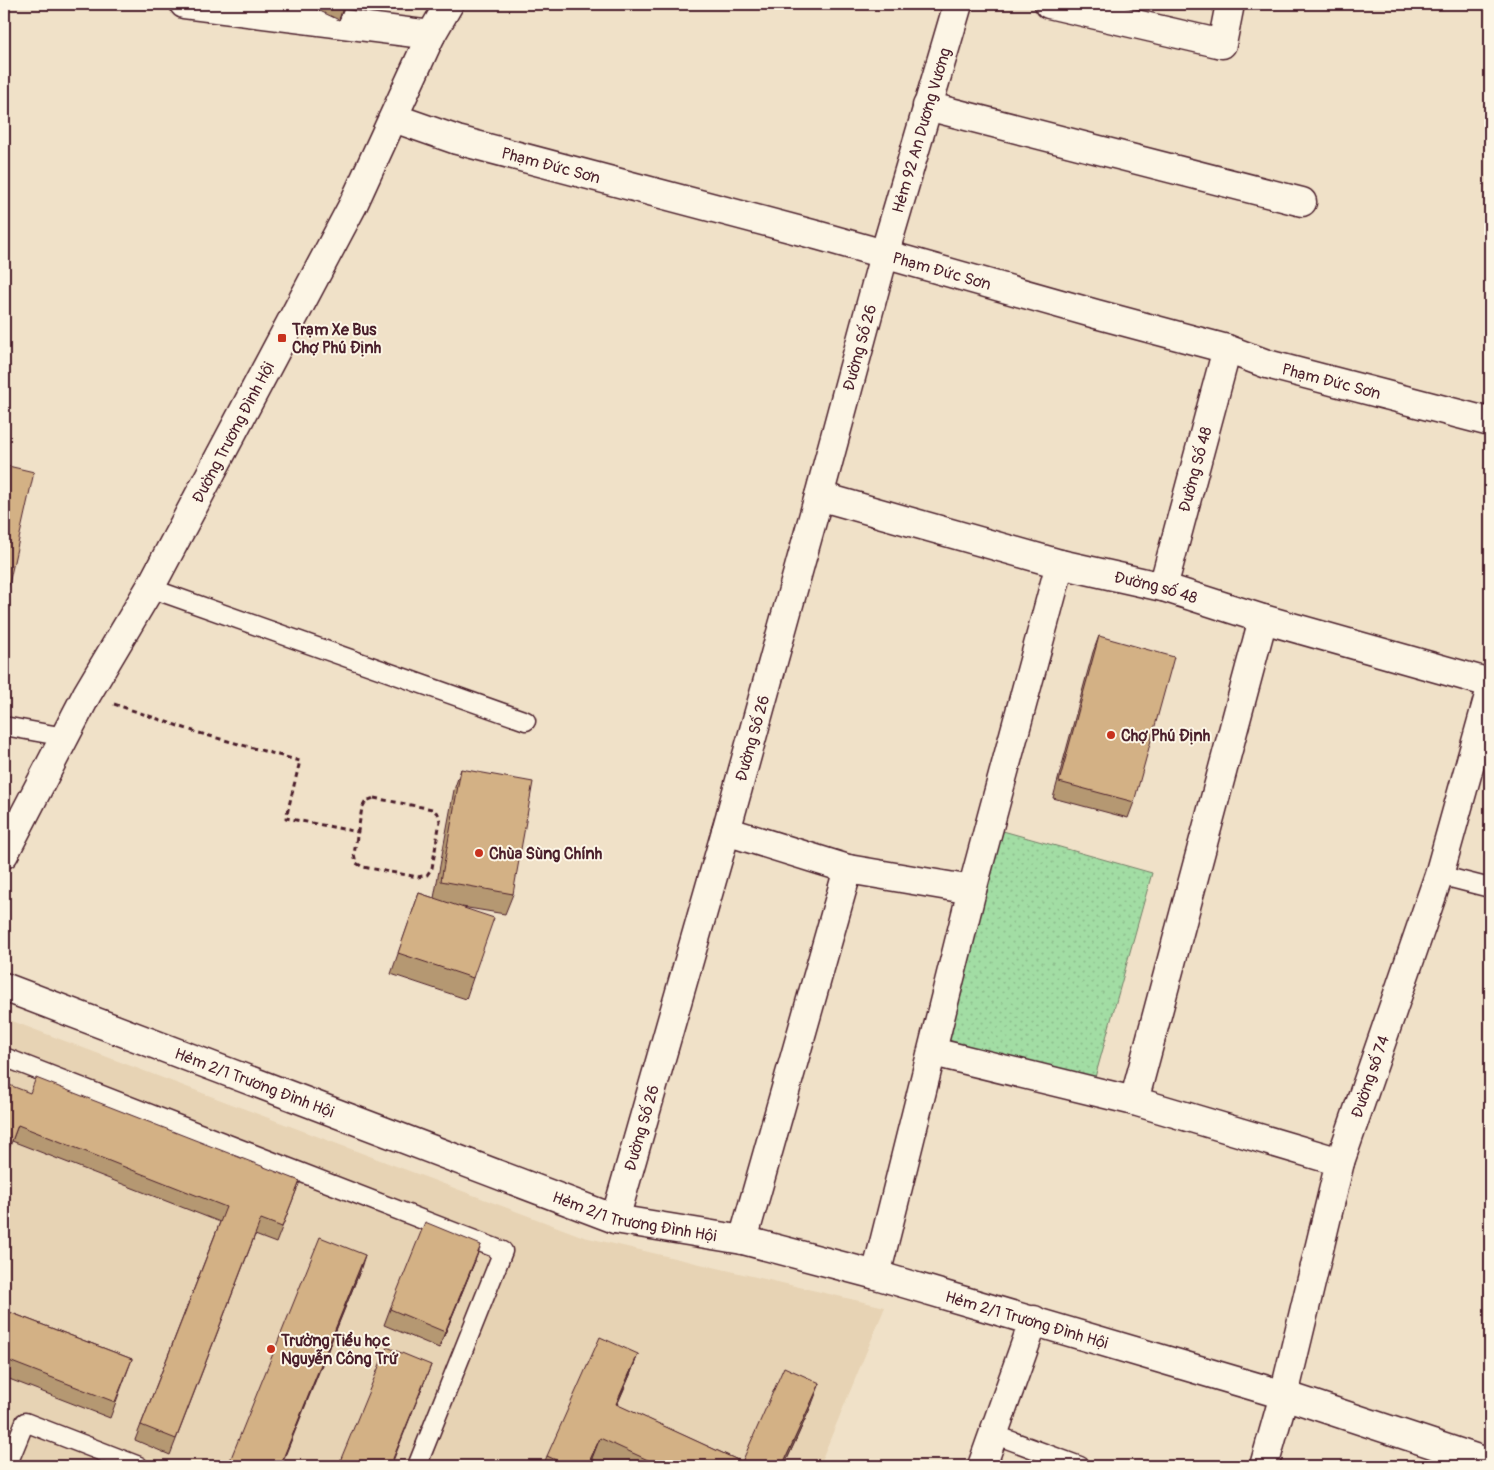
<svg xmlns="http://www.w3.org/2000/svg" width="1494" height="1470" font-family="Pangolin,sans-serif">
  <defs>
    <pattern id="park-dots" width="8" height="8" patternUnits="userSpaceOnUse" patternTransform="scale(1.25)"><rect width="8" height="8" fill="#a2dda4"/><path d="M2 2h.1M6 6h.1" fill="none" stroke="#8dbd8d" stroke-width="1.8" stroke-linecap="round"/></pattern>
  </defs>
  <rect width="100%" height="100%" fill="#f0e1c8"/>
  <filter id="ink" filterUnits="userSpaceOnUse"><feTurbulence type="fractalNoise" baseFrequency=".02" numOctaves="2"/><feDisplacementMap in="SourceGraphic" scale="10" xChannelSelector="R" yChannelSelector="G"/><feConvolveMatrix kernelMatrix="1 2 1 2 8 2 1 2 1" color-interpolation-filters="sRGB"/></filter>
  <g filter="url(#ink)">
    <path fill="#e7d3b4" d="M 4,1018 L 584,1237 L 885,1307 L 819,1466 L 14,1466 L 4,1462 Z"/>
    <path fill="url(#park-dots)" stroke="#767e68" d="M 1003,831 L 1152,873 L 1094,1081 L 945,1039 Z"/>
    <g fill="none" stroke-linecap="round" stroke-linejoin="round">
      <g stroke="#4a1f2b" stroke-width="21">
        <path id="service" d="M 150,588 L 526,721
          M 4,726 L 65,737
          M 1439,875 L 1490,888
          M 4,1057 L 503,1251 L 417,1466
          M 993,1434 L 1080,1466
          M 7,1466 L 25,1422 L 139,1466"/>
      </g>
      <g stroke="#4a1f2b" stroke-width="31">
        <g id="minor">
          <path d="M 184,4 L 431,35"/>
          <path d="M 1049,4 L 1222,44 L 1230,4"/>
          <path d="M 927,106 L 1302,202"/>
          <path id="s1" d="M 819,496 L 1060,564 L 1163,587 L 1263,619 L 1490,683"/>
          <path id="s2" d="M 1163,587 L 1227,349"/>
          <path d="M 726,831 L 848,869 L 972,890"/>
          <path id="s3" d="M 4,987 L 615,1219 L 743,1240 L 876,1275 L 1284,1395 L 1490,1463"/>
          <path d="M 933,1052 L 1134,1101 L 1340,1162"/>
          <path d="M 1134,1101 L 1263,619"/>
          <path id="s4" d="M 615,1219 L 726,831 L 819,496 L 884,255 L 958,4"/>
          <path d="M 743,1240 L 848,869"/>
          <path d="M 876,1275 L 972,890 L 1060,564"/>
          <path d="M 982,1466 L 1034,1320"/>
          <path id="s5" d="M 1264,1466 L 1284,1395 L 1340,1162 L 1439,875 L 1490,692"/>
        </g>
      </g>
      <g stroke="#4a1f2b" stroke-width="31">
        <g id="tertiary">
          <path id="s6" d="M 394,118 L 457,140 L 820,236 L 1096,314 L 1227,349 L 1267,364 L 1490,422"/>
          <path id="s7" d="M 4,854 L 87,694 L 150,588 L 353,205 L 431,35 L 449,4"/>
        </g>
      </g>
      <path stroke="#4a1f2b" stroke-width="3" stroke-dasharray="5 4" stroke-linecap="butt" d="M 114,704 L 199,733 L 300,761 L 286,818 L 358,832
        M 374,798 L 432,809 L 438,814 L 440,821 L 432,868 L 427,875 L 418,877 L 363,867 L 356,863 L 354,854 L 362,808 L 366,801 Z"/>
      <use href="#service" stroke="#fcf5e5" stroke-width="18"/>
      <use href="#minor" stroke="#fcf5e5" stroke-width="28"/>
      <use href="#tertiary" stroke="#fcf5e5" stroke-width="28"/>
    </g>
    <path fill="#b59872" stroke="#4a1f2b" d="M 305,4 L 346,4 L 339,20 Z
      M 4,465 L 9,584 L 4,598 Z
      M 1099,636 L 1134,802 L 1128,818 L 1053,798 L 1093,652 Z
      M 461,769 L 513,894 L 505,914 L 462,907 L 473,978 L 466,999 L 391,974 L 419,893 L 434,898 L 454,790 Z
      M 30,1093 L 300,1181 L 276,1243 L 255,1235 L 170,1455 L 135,1440 L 220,1222 L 12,1141 Z
      M 475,1261 L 439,1348 L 384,1325 L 390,1309 Z
      M 360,1271 L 281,1466 L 228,1466 L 229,1463 Z
      M 4,1310 L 132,1359 L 110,1418 L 4,1377 Z
      M 638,1354 L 630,1375 L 617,1405 L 742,1462 L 812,1404 L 784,1466 L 607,1466 L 592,1459 L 589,1466 L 543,1466 L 547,1456 Z"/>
    <path fill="#947c5d" stroke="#4a1f2b" d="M 344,4 L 346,4 L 339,20 Z
      M 481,1245 L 475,1261 L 439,1348 L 445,1332 Z
      M 365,1255 L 360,1271 L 280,1466 Z
      M 638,1354 L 630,1375 L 608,1425 L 616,1404 Z
      M 431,1365 L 391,1466 L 390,1466 Z
      M 820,1383 L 812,1404 L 784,1466 L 782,1466 Z
      M 600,1438 L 589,1466 L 587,1466 Z"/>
    <path fill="#d3b185" stroke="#4a1f2b" d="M 4,465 L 34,472 L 9,584 L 4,583 Z
      M 1099,636 L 1174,657 L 1134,802 L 1059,782 Z
      M 461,769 L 533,782 L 513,894 L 441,881 Z
      M 419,893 L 494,918 L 473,978 L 398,953 Z
      M 36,1078 L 300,1181 L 282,1227 L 261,1219 L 176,1439 L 141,1425 L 226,1207 L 18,1125 L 4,1162 L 4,1083 L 30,1093 Z
      M 425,1222 L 481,1245 L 445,1332 L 390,1309 Z
      M 320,1237 L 365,1255 L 280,1466 L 236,1466 L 229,1463 Z
      M 4,1310 L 132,1359 L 115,1402 L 4,1359 Z
      M 600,1337 L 638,1354 L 616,1404 L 742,1462 L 784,1367 L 820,1383 L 782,1466 L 661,1466 L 600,1438 L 587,1466 L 569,1466 L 547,1456 Z
      M 387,1347 L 431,1365 L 390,1466 L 338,1466 Z"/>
  </g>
  <g fill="#c8321e" stroke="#fcf5e5" stroke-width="2">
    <rect x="277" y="333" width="10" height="10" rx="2.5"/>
    <circle cx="1111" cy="735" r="5"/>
    <circle cx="479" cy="853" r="5"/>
    <circle cx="271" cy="1349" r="5"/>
  </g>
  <g text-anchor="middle" stroke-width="4" stroke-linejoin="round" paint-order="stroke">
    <g font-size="16" fill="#4a1f2b" stroke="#fcf5e5">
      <text dy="6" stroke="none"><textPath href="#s4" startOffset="1131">Hẻm 92 An Dương Vương</textPath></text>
      <text dy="6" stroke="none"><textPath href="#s6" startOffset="164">Phạm Đức Sơn</textPath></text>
      <text dy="6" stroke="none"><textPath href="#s6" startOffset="569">Phạm Đức Sơn</textPath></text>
      <text dy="6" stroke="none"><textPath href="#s4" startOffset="905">Đường Số 26</textPath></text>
      <text dy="6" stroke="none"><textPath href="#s6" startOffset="974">Phạm Đức Sơn</textPath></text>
      <text dy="6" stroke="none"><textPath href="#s7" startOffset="480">Đường Trương Đình Hội</textPath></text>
      <text dy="6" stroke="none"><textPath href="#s2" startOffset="122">Đường Số 48</textPath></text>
      <text dy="6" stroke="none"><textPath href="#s1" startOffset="349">Đường số 48</textPath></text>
      <text dy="6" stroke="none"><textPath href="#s4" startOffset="500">Đường Số 26</textPath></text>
      <text dy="6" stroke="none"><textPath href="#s5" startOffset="404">Đường số 74</textPath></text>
      <text dy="6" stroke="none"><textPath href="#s3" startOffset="268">Hẻm 2/1 Trương Đình Hội</textPath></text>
      <text dy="6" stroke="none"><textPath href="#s4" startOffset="95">Đường Số 26</textPath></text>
      <text dy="6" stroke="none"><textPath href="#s3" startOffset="672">Hẻm 2/1 Trương Đình Hội</textPath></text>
      <text dy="6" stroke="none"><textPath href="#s3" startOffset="1078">Hẻm 2/1 Trương Đình Hội</textPath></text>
    </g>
    <g font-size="16" font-weight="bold" fill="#4a1f2b" stroke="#fcf5e5" text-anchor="start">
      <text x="292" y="335">Trạm Xe Bus<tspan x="292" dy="18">Chợ Phú Định</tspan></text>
      <text x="1121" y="741">Chợ Phú Định</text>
      <text x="489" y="859">Chùa Sùng Chính</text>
      <text x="281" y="1346">Trường Tiểu học<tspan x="281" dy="18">Nguyễn Công Trứ</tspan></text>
    </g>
  </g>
  <rect width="1494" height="1470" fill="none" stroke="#fcf5e5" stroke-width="20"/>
  <rect x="10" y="10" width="1474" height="1450" fill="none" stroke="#4a1f2b" stroke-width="2" filter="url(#ink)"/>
</svg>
